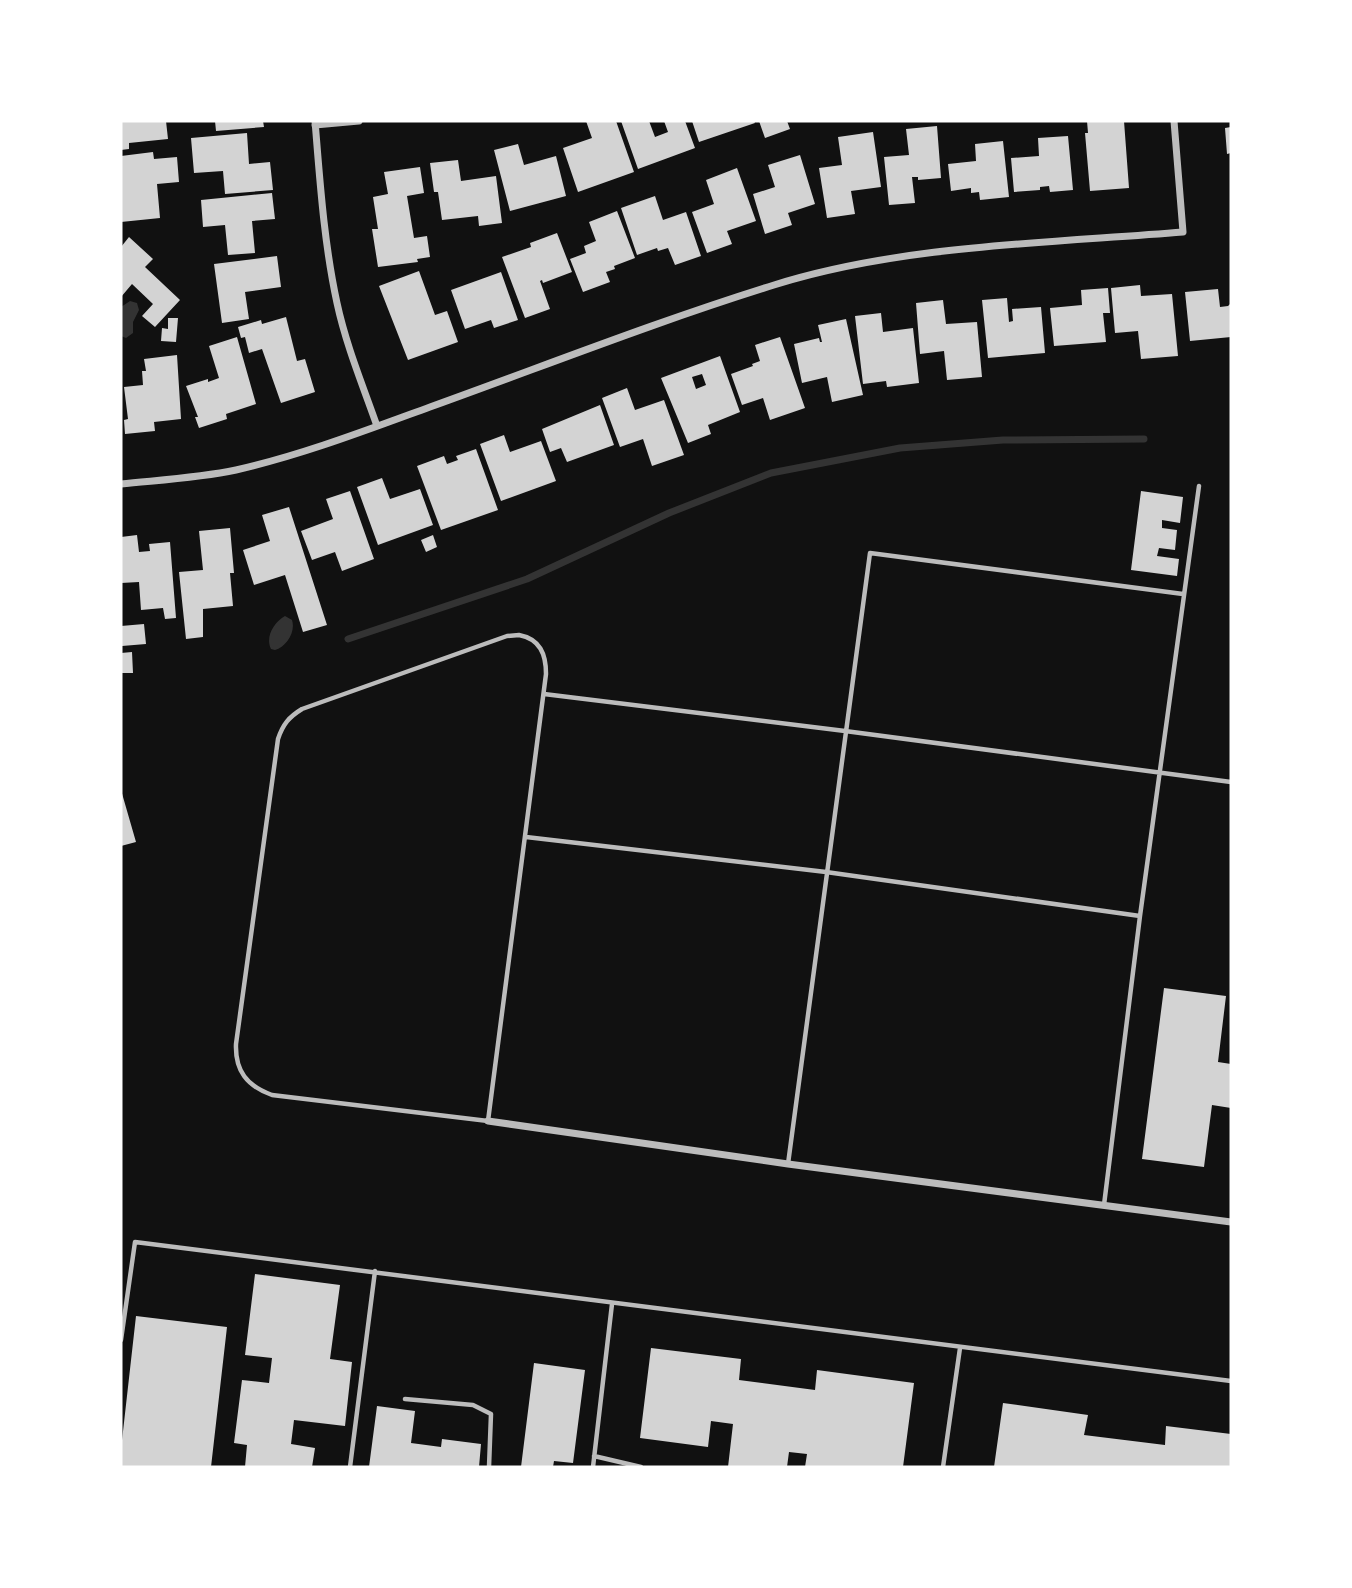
<svg xmlns="http://www.w3.org/2000/svg" width="1352" height="1588" font-family="Figtree,sans-serif">
  <rect width="100%" height="100%" fill="#111"/>
  <path fill="#333" d="M 130,301 L 137,303 L 139,310 L 133,322 L 133,333 L 126,338 L 121,336 L 121,307 Z
    M 285,616 L 292,620 C 296,632 286,647 275,650 L 271,649 C 265,637 274,622 285,616 Z"/>
  <g fill="none" stroke-linecap="round" stroke-linejoin="round">
    <path stroke="#333" stroke-width="7" d="M 348,639 L 527,579 L 669,513 L 771,473 L 900,448 L 1003,440 L 1144,439"/>
  </g>
  <path fill="#d3d3d3" fill-rule="evenodd" d="M 121,121 L 166,121 L 168,139 L 129,143 L 129,149 L 121,150 Z
    M 215,121 L 263,121 L 264,127 L 216,131 Z
    M 586,121 L 616,121 L 634,172 L 578,192 L 563,148 L 592,138 Z
    M 621,121 L 649,121 L 655,137 L 668,132 L 664,121 L 685,121 L 695,148 L 638,169 Z
    M 692,121 L 754,121 L 755,123 L 699,142 Z
    M 759,121 L 787,121 L 790,129 L 765,138 Z
    M 1087,121 L 1124,121 L 1129,188 L 1090,191 L 1085,133 L 1088,133 Z
    M 937,126 L 941,178 L 918,180 L 918,177 L 912,177 L 915,203 L 889,205 L 884,157 L 909,155 L 906,129 Z
    M 1231,127 L 1231,153 L 1227,154 L 1225,128 Z
    M 873,132 L 881,187 L 851,191 L 855,214 L 827,218 L 819,168 L 842,165 L 838,137 Z
    M 247,133 L 249,164 L 270,162 L 273,190 L 225,194 L 223,171 L 194,173 L 191,138 Z
    M 1068,136 L 1073,190 L 1050,192 L 1049,186 L 1040,187 L 1040,190 L 1014,192 L 1011,158 L 1039,156 L 1038,138 Z
    M 1003,141 L 1009,197 L 980,200 L 979,192 L 971,193 L 971,188 L 951,191 L 948,164 L 976,161 L 975,144 Z
    M 518,144 L 524,165 L 556,156 L 566,196 L 510,211 L 494,150 Z
    M 153,152 L 154,159 L 177,157 L 179,182 L 157,184 L 160,218 L 121,222 L 121,156 Z
    M 800,155 L 815,204 L 788,213 L 792,225 L 765,234 L 753,194 L 775,187 L 768,165 Z
    M 458,160 L 461,181 L 496,176 L 502,223 L 479,226 L 478,216 L 442,220 L 438,192 L 434,192 L 430,163 Z
    M 420,167 L 424,193 L 407,196 L 414,238 L 427,236 L 430,257 L 417,259 L 418,262 L 378,267 L 372,229 L 378,229 L 373,197 L 388,194 L 384,172 Z
    M 737,168 L 756,221 L 727,231 L 732,244 L 707,253 L 692,212 L 714,204 L 706,180 Z
    M 272,193 L 275,219 L 252,221 L 255,253 L 228,255 L 225,225 L 203,227 L 201,200 Z
    M 655,196 L 663,220 L 686,212 L 701,256 L 675,265 L 668,248 L 658,251 L 657,248 L 637,255 L 621,208 Z
    M 617,211 L 635,258 L 614,266 L 615,269 L 606,272 L 610,282 L 583,292 L 570,259 L 586,253 L 584,246 L 596,241 L 589,222 Z
    M 557,233 L 572,272 L 543,283 L 542,280 L 540,281 L 550,309 L 525,318 L 502,257 L 531,247 L 530,243 Z
    M 129,237 L 153,259 L 145,267 L 180,300 L 155,327 L 142,316 L 153,304 L 132,284 L 121,297 L 121,247 Z
    M 277,256 L 281,287 L 245,292 L 249,319 L 222,323 L 214,264 Z
    M 419,271 L 435,315 L 447,311 L 458,342 L 408,360 L 379,286 Z
    M 501,272 L 518,320 L 494,328 L 491,320 L 465,329 L 451,290 Z
    M 1140,285 L 1141,296 L 1172,294 L 1178,356 L 1141,359 L 1138,331 L 1115,333 L 1111,288 Z
    M 1108,288 L 1110,313 L 1103,313 L 1106,342 L 1054,346 L 1050,308 L 1082,305 L 1081,290 Z
    M 1218,289 L 1220,307 L 1228,306 L 1231,303 L 1231,337 L 1190,341 L 1185,292 Z
    M 1007,298 L 1009,322 L 1013,321 L 1012,309 L 1041,307 L 1045,353 L 988,358 L 982,300 Z
    M 943,300 L 946,324 L 977,322 L 982,377 L 947,380 L 944,351 L 920,354 L 916,303 Z
    M 881,313 L 883,332 L 913,328 L 919,383 L 887,387 L 886,381 L 863,384 L 855,316 Z
    M 286,317 L 297,361 L 305,359 L 315,392 L 281,403 L 262,349 L 249,353 L 245,337 L 241,338 L 238,327 L 261,320 L 262,324 Z
    M 168,318 L 178,318 L 176,342 L 161,341 L 162,328 L 168,329 Z
    M 846,319 L 863,395 L 832,402 L 827,377 L 802,383 L 794,344 L 819,338 L 820,342 L 822,342 L 818,325 Z
    M 237,337 L 256,404 L 226,414 L 227,419 L 199,428 L 195,417 L 198,417 L 186,386 L 208,379 L 208,382 L 219,378 L 209,346 Z
    M 780,337 L 805,408 L 770,420 L 763,398 L 742,405 L 731,374 L 753,366 L 752,364 L 760,361 L 755,345 Z
    M 177,355 L 181,419 L 154,422 L 155,431 L 125,434 L 124,420 L 128,419 L 124,387 L 143,385 L 142,371 L 146,371 L 144,359 Z
    M 720,356 L 740,412 L 708,425 L 711,434 L 688,443 L 661,378 ZM 702,374 L 706,385 L 696,389 L 692,377 Z
    M 627,388 L 635,410 L 664,400 L 684,455 L 652,466 L 643,439 L 620,447 L 602,398 Z
    M 600,405 L 614,445 L 567,462 L 561,448 L 550,452 L 542,429 Z
    M 504,435 L 510,452 L 541,441 L 556,481 L 501,501 L 480,444 Z
    M 476,449 L 498,510 L 441,530 L 417,466 L 444,456 L 447,464 L 458,460 L 456,456 Z
    M 382,478 L 390,499 L 420,489 L 433,525 L 378,545 L 357,487 Z
    M 350,491 L 374,559 L 342,571 L 335,552 L 312,560 L 301,531 L 333,519 L 326,499 Z
    M 1141,491 L 1183,497 L 1180,523 L 1162,520 L 1162,528 L 1177,530 L 1175,550 L 1159,548 L 1157,556 L 1179,559 L 1177,576 L 1131,570 Z
    M 289,507 L 327,625 L 303,632 L 285,575 L 254,585 L 243,550 L 270,541 L 262,515 Z
    M 230,528 L 234,573 L 230,573 L 233,606 L 203,609 L 203,637 L 186,639 L 179,572 L 203,570 L 199,531 Z
    M 137,535 L 139,552 L 150,551 L 149,544 L 170,542 L 176,618 L 165,619 L 163,608 L 141,610 L 139,582 L 121,583 L 121,537 Z
    M 433,535 L 437,547 L 426,552 L 421,540 Z
    M 144,624 L 146,644 L 122,646 L 121,626 Z
    M 132,652 L 133,673 L 122,673 L 121,653 Z
    M 121,790 L 136,842 L 121,846 Z
    M 1164,988 L 1226,996 L 1218,1062 L 1231,1064 L 1231,1108 L 1212,1105 L 1204,1167 L 1142,1159 Z
    M 255,1274 L 340,1285 L 330,1359 L 352,1362 L 345,1426 L 294,1420 L 291,1444 L 315,1448 L 312,1467 L 245,1467 L 247,1445 L 234,1443 L 242,1380 L 269,1383 L 272,1358 L 245,1355 Z
    M 136,1316 L 227,1327 L 211,1467 L 121,1467 L 121,1449 Z
    M 651,1348 L 741,1359 L 739,1380 L 815,1390 L 817,1370 L 914,1383 L 903,1467 L 805,1467 L 807,1454 L 789,1452 L 787,1467 L 728,1467 L 733,1424 L 711,1421 L 708,1447 L 640,1438 Z
    M 534,1363 L 585,1370 L 573,1463 L 554,1461 L 553,1467 L 521,1467 Z
    M 1003,1403 L 1088,1415 L 1084,1435 L 1165,1445 L 1166,1426 L 1231,1434 L 1231,1467 L 994,1467 Z
    M 377,1406 L 415,1411 L 411,1443 L 441,1447 L 442,1439 L 481,1444 L 479,1467 L 369,1467 Z"/>
  <g fill="none" stroke-linecap="round" stroke-linejoin="round">
    <path stroke="#bcbcbc" stroke-width="4.5" d="M 519,635 C 540,639 546,654 546,674 L 488,1121 L 272,1095 C 247,1086 235,1071 236,1044 L 278,739 C 283,724 289,717 302,709 L 507,636 Z
      M 544,694 L 845,731 L 1231,782
      M 526,837 L 826,872 L 1140,916
      M 788,1164 L 870,553 L 1183,594
      M 1104,1205 L 1140,916 L 1199,486
      M 121,1340 L 135,1242 L 1231,1381
      M 405,1399 L 473,1405 L 491,1414 L 489,1467
      M 594,1456 L 641,1467
      M 350,1467 L 375,1271
      M 593,1467 L 612,1304
      M 943,1467 L 960,1348"/>
    <path stroke="#bcbcbc" stroke-width="7" d="M 315,121 C 320,182 324,243 337,303 C 346,345 363,386 377,426
      M 315,125 L 359,121
      M 121,484 C 159,480 198,478 236,470 C 302,455 367,430 430,407 C 544,366 658,321 774,285 C 901,245 1050,243 1183,232 L 1174,121
      M 488,1121 L 788,1164 L 1231,1222"/>
  </g>
  <rect width="1352" height="1588" fill="none" stroke="#ffffff" stroke-width="245"/>
</svg>
